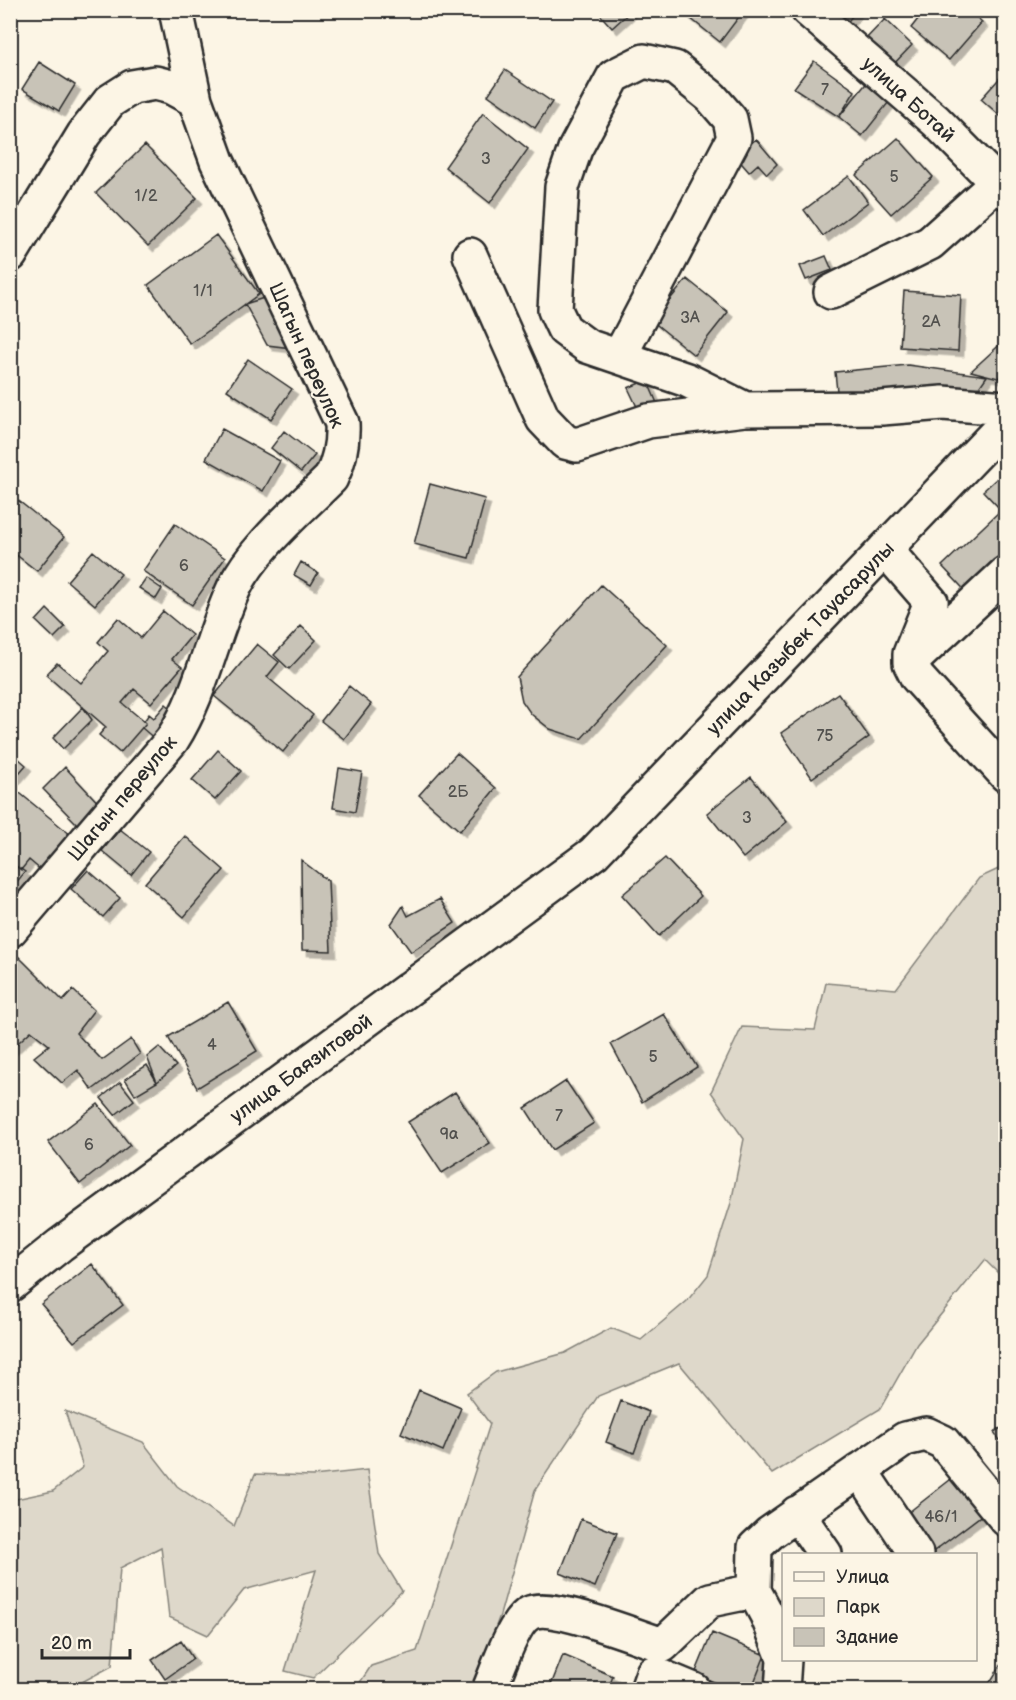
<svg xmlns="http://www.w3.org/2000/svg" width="1016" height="1700" font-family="'Balsamiq Sans',sans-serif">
  <defs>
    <filter id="shadow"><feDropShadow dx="5.5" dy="5.5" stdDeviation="0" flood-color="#0004"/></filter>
  </defs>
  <rect width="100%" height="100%" fill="#fcf5e5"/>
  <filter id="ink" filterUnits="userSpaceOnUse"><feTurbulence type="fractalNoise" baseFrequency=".0167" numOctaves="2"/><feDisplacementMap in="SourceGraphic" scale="12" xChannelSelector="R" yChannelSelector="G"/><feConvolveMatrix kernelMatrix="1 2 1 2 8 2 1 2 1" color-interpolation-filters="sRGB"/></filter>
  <g filter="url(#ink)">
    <path fill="#ded8ca" stroke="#84827a" stroke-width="1.5" d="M 1005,866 L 1005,1280 L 985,1260 L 917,1344 L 880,1409 L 772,1474 L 679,1363 L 598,1396 L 535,1490 L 500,1615 L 473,1689 L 355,1690 L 371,1666 L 417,1651 L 490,1424 L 467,1393 L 496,1372 L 565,1353 L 611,1328 L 641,1340 L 687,1301 L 708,1275 L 731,1203 L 744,1139 L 711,1092 L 742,1027 L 815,1030 L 826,983 L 896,989 L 979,878 Z
      M 65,1411 L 143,1442 L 177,1486 L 234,1526 L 255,1474 L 313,1476 L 367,1470 L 379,1554 L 402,1591 L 313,1678 L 285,1671 L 316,1570 L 244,1590 L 208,1635 L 169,1617 L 161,1547 L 120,1568 L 112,1666 L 69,1689 L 11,1689 L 11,1500 L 53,1491 L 83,1467 Z"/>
    <path fill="#c8c3b7" stroke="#2b2b2b" stroke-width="1.5" filter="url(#shadow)" d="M 596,10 L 632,10 L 612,28 Z
      M 680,10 L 744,10 L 720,42 Z
      M 828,10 L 857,10 L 845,25 Z
      M 925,10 L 969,10 L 982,22 L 949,60 L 911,28 Z
      M 885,19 L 912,45 L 888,70 L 861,44 Z
      M 814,61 L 855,91 L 839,117 L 794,88 Z
      M 39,62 L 75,85 L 59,111 L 22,89 Z
      M 505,70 L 552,102 L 535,128 L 488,95 Z
      M 1006,71 L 1006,121 L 981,99 Z
      M 873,75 L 896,93 L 862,136 L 839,117 Z
      M 483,113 L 528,149 L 490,203 L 445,167 Z
      M 898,138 L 933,177 L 891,214 L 856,175 Z
      M 756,139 L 777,164 L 767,174 L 758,164 L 749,172 L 736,157 Z
      M 145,145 L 197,198 L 148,246 L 96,193 Z
      M 849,176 L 868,202 L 823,236 L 804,210 Z
      M 216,235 L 259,294 L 190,344 L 148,285 Z
      M 826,256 L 832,270 L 806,280 L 800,266 Z
      M 687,279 L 728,312 L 694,355 L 652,321 Z
      M 904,291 L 961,295 L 958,351 L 900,347 Z
      M 264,298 L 292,348 L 267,345 L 245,304 Z
      M 1006,339 L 1006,371 L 998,378 L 971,371 Z
      M 248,359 L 292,389 L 271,419 L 227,390 Z
      M 908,365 L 987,376 L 971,399 L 838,401 L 835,372 Z
      M 647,380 L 657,403 L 639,411 L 628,388 Z
      M 222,429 L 280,461 L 263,491 L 206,459 Z
      M 284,431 L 315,455 L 301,472 L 271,448 Z
      M 1006,470 L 1006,572 L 975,601 L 942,566 L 1001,510 L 983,491 Z
      M 430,484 L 485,499 L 469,558 L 414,544 Z
      M 10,494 L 64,537 L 37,571 L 10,550 Z
      M 175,524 L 225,558 L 192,605 L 143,571 Z
      M 93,551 L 121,574 L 95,605 L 67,581 Z
      M 301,562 L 318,573 L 311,585 L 294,575 Z
      M 146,578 L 162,589 L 156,599 L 139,588 Z
      M 601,585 L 667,645 L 581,739 L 550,729 L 531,714 L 522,701 L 517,677 Z
      M 47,609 L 65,627 L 54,638 L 36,621 Z
      M 163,611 L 192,635 L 172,659 L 182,667 L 151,703 L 134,689 L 122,703 L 146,723 L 120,753 L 99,735 L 106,727 L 46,675 L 57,663 L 81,683 L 108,651 L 98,642 L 118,618 L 141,638 Z
      M 301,626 L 316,640 L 289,669 L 274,655 Z
      M 257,644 L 279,662 L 267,677 L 313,715 L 283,752 L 214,696 Z
      M 349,686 L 371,704 L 344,739 L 321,721 Z
      M 838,693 L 869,737 L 812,778 L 781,733 Z
      M 166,704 L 178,714 L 156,740 L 142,728 L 146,723 L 144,721 L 149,714 L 154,718 Z
      M 83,707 L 92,720 L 63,749 L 53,738 Z
      M 218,750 L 241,771 L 215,800 L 192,780 Z
      M 10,751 L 26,765 L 13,780 L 10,777 Z
      M 457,753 L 496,788 L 460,831 L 419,795 Z
      M 65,767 L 102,807 L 80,827 L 43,789 Z
      M 339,768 L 362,772 L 355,812 L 333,808 Z
      M 751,777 L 787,822 L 743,858 L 707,813 Z
      M 10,785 L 71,835 L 42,871 L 29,860 L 21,870 L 10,862 Z
      M 120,829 L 149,852 L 131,875 L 102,851 Z
      M 185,836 L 224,870 L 184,917 L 145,883 Z
      M 665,858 L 701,896 L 659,936 L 622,895 Z
      M 301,860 L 328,881 L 331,951 L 302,950 Z
      M 10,862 L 25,872 L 10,890 Z
      M 88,870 L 120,898 L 103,917 L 71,889 Z
      M 440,899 L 455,923 L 411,952 L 391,924 L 403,906 L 408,916 Z
      M 18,956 L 63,1001 L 73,990 L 94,1010 L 76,1033 L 102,1060 L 131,1039 L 140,1054 L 92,1090 L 78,1070 L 62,1083 L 34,1057 L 49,1045 L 31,1031 L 10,1050 L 10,964 Z
      M 228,1002 L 257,1051 L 197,1088 L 168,1037 Z
      M 664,1014 L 697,1067 L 642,1102 L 611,1044 Z
      M 159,1047 L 176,1066 L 157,1082 L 147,1057 Z
      M 147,1065 L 157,1082 L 135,1095 L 125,1079 Z
      M 566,1081 L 594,1123 L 552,1150 L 525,1108 Z
      M 120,1082 L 134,1100 L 115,1115 L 101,1098 Z
      M 455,1092 L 490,1143 L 442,1173 L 408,1122 Z
      M 98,1104 L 130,1145 L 80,1184 L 48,1142 Z
      M 92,1264 L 123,1305 L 74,1342 L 41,1304 Z
      M 419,1390 L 461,1408 L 443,1451 L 401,1433 Z
      M 621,1401 L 649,1412 L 634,1453 L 606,1442 Z
      M 1006,1425 L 1006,1449 L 994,1432 Z
      M 955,1476 L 983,1514 L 930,1554 L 900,1519 Z
      M 581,1519 L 617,1533 L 595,1587 L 560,1573 Z
      M 712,1633 L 765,1655 L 751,1690 L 733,1690 L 695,1674 Z
      M 181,1641 L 193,1659 L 165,1679 L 152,1660 Z
      M 563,1655 L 613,1676 L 608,1690 L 549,1690 Z
      M 1006,1657 L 1006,1690 L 985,1690 Z"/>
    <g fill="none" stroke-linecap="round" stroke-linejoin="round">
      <g stroke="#2b2b2b" stroke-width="38">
        <path id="minor" d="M 808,10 L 936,121 L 1006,192
          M 10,255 L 84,134 L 110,101 L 132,87 L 155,83 L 171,87 L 195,100
          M 470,255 L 543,419 L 565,442 L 577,445 L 648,421 L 745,409 L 882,408 L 943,403 L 1006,408
          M 831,292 L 930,243 L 997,183
          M 620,355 L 734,138 L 730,119 L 711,97 L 675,68 L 644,61 L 614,76 L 575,149 L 562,187 L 555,310 L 564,329 L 587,346 L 687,380 L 745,409
          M 885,549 L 931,602 L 910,654 L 910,663 L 917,677 L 1006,775
          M 913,660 L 1006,573
          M 10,930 L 172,740 C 202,693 211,638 234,588 C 253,548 300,509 331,478 C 340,460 343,443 342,423 L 217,161 L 195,100 L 176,10
          M 10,1285 L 60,1245 L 594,853 L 1006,423
          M 860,1470 L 916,1554
          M 797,1513 L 825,1554
          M 784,1658 L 767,1615 L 754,1591 L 755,1547 L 770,1533 L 905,1439 L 926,1434 L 943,1442 L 1006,1519
          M 489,1690 C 497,1672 513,1621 530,1613 C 551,1602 637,1637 663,1645 L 710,1600 L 754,1591
          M 647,1690 L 653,1673 L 694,1690
          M 782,1690 L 784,1660"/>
      </g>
      <use href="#minor" stroke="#fcf5e5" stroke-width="33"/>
    </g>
  </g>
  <g text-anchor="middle" stroke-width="4.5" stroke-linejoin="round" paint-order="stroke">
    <g font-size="16" fill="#52514e">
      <text x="825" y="95">7</text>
      <text x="486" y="164">3</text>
      <text x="894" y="182">5</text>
      <text x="146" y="201">1/2</text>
      <text x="203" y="296">1/1</text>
      <text x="690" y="323">3А</text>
      <text x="931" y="327">2А</text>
      <text x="184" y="571">6</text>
      <text x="825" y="741">75</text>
      <text x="458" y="797">2Б</text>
      <text x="747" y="823">3</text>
      <text x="212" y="1050">4</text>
      <text x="653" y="1062">5</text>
      <text x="559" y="1121">7</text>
      <text x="449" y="1139">9а</text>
      <text x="89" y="1150">6</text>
      <text x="941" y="1522">46/1</text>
    </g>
    <g font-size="20" fill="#2b2b2b" stroke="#fcf5e5">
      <text transform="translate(909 99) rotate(42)" y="7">улица Ботай</text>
      <text transform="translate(307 355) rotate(66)" y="7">Шагын переулок</text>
      <text transform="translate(800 638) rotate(-46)" y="7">улица Казыбек Тауасарулы</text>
      <text transform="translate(122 798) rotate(-50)" y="7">Шагын переулок</text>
      <text transform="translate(301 1068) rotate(-36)" y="7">улица Баязитовой</text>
    </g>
  </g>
  <rect width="1016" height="1700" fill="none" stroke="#fcf5e5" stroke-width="36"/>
  <rect x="18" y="18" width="980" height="1664" fill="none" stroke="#2b2b2b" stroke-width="2" filter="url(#ink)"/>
  <rect x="782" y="1553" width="195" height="108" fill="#fcf5e5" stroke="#a8a49b" stroke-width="1.5"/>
  <rect x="794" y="1572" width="30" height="9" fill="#fcf5e5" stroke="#a8a49b" stroke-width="1.5"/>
  <text x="836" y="1583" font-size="18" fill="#2b2b2b">Улица</text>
  <rect x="794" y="1598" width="30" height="18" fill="#ded8ca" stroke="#a8a49b" stroke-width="1.5"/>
  <text x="836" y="1613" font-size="18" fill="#2b2b2b">Парк</text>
  <rect x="794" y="1628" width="30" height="18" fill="#c8c3b7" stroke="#a8a49b" stroke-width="1.5"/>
  <text x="836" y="1643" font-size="18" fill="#2b2b2b">Здание</text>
  <path d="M42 1649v9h88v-9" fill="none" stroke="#2b2b2b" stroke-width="3"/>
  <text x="51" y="1649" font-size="18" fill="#2b2b2b" stroke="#fcf5e5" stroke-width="4.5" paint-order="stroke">20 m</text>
</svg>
